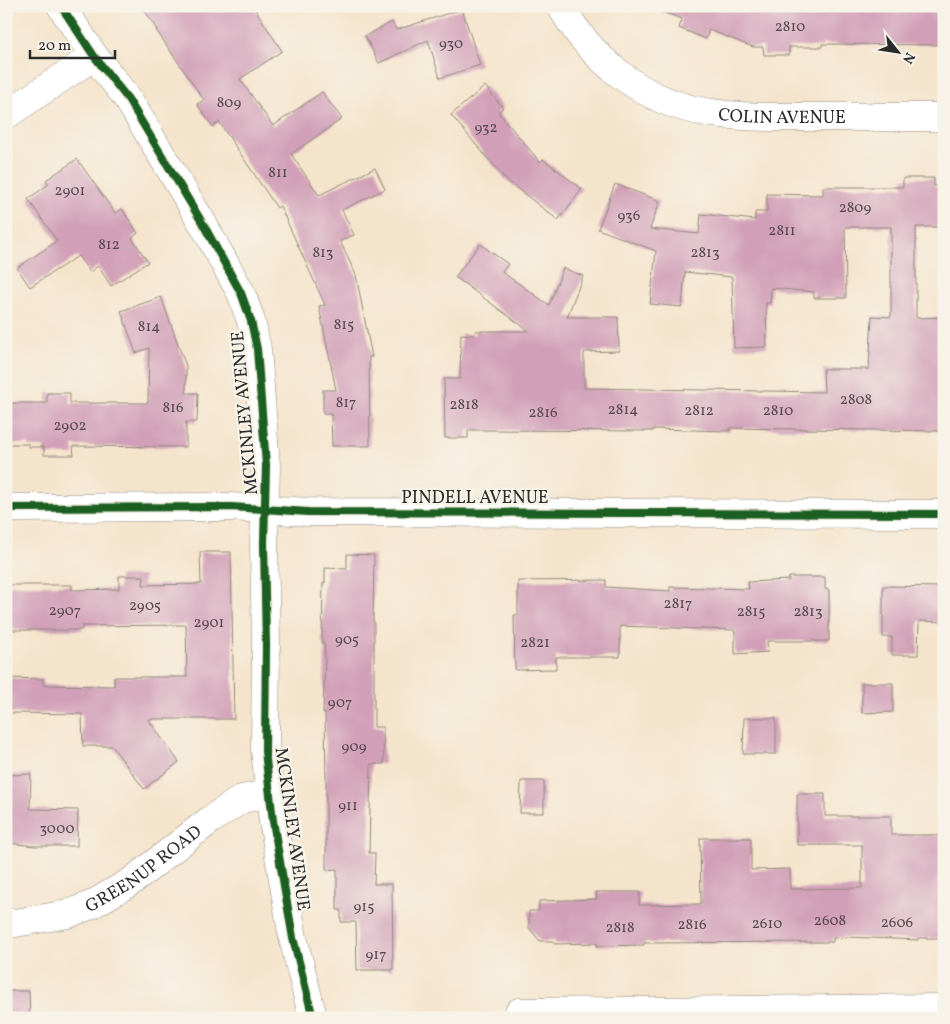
<svg xmlns="http://www.w3.org/2000/svg" width="950" height="1024" font-family="Vollkorn,serif">
  <rect width="100%" height="100%" fill="#f7f3e8"/>
  <filter id="ink" filterUnits="userSpaceOnUse"><feTurbulence type="fractalNoise" baseFrequency=".02" numOctaves="2"/><feDisplacementMap in="SourceGraphic" scale="10" xChannelSelector="R" yChannelSelector="G"/><feConvolveMatrix kernelMatrix="1 2 1 2 8 2 1 2 1" color-interpolation-filters="sRGB"/></filter>
  <filter id="wash" filterUnits="userSpaceOnUse"><feTurbulence type="fractalNoise" baseFrequency=".0096" numOctaves="4" result="noise"/><feDisplacementMap in="SourceGraphic" scale="20" xChannelSelector="R" yChannelSelector="G"/><feGaussianBlur stdDeviation="1.12" result="paint"/><feColorMatrix in="noise" values="0 0 0 0 0 0 0 0 0 0 0 0 0 0 0 0 0 1.4 0 .05"/><feComposite in="paint" operator="in"/></filter>
  <g filter="url(#wash)">
    <rect width="100%" height="100%" fill="#f5e4cc"/>
    <g id="blocks">
      <path fill="#d1a0b8" d="M 142,6 L 253,6 L 282,51 L 240,79 L 273,126 L 322,92 L 342,119 L 291,154 L 319,195 L 375,168 L 385,189 L 342,210 L 354,235 L 340,241 L 356,275 L 372,357 L 369,357 L 370,446 L 332,446 L 331,414 L 323,414 L 323,390 L 336,390 L 319,306 L 325,305 L 280,206 L 277,208 L 219,122 L 213,127 L 197,104 L 204,100 L 156,30 L 157,30 Z
        M 653,6 L 915,8 L 915,6 L 944,6 L 944,45 L 822,44 L 822,47 L 789,47 L 789,55 L 764,55 L 763,47 L 753,47 L 709,30 L 706,39 L 679,28 L 682,19 L 652,8 Z
        M 462,9 L 480,65 L 440,78 L 428,40 L 379,63 L 365,36 L 392,22 L 396,30 Z
        M 485,86 L 503,108 L 498,112 L 540,162 L 543,159 L 582,189 L 558,220 L 505,179 L 451,115 Z
        M 77,159 L 115,213 L 122,209 L 138,233 L 132,238 L 148,262 L 111,286 L 98,266 L 90,272 L 78,256 L 30,287 L 17,268 L 57,241 L 28,199 L 49,184 L 46,180 Z
        M 903,178 L 934,178 L 934,186 L 944,186 L 944,227 L 916,227 L 916,318 L 944,317 L 944,431 L 730,428 L 730,431 L 653,429 L 653,431 L 485,430 L 468,430 L 468,438 L 445,438 L 444,379 L 460,379 L 461,334 L 474,335 L 475,331 L 529,331 L 455,277 L 480,244 L 508,264 L 502,272 L 549,305 L 563,268 L 583,276 L 567,317 L 618,317 L 619,351 L 584,352 L 584,388 L 824,392 L 823,369 L 869,369 L 872,316 L 891,317 L 891,227 L 845,227 L 846,298 L 814,298 L 814,292 L 771,288 L 770,303 L 766,303 L 767,347 L 734,348 L 732,277 L 685,272 L 682,307 L 650,304 L 656,251 L 598,229 L 615,184 L 660,201 L 650,229 L 699,234 L 701,214 L 755,220 L 755,212 L 767,212 L 767,194 L 823,195 L 823,187 L 903,187 Z
        M 161,297 L 186,366 L 186,393 L 198,393 L 197,422 L 186,422 L 186,447 L 73,446 L 74,455 L 44,455 L 44,447 L 29,447 L 29,444 L 6,444 L 6,403 L 47,403 L 47,393 L 70,393 L 70,403 L 148,403 L 149,348 L 136,353 L 121,311 Z
        M 200,552 L 231,552 L 234,719 L 148,719 L 179,762 L 144,789 L 112,746 L 83,746 L 82,714 L 9,713 L 9,678 L 43,679 L 43,685 L 114,686 L 114,677 L 187,677 L 186,625 L 82,626 L 82,630 L 6,630 L 6,585 L 72,585 L 72,590 L 119,589 L 119,576 L 144,576 L 143,585 L 201,584 Z
        M 347,554 L 374,555 L 373,621 L 374,621 L 374,727 L 383,727 L 384,764 L 371,764 L 369,853 L 375,853 L 374,884 L 392,884 L 393,970 L 357,970 L 356,922 L 341,922 L 341,910 L 337,910 L 337,869 L 326,870 L 326,781 L 325,713 L 323,713 L 325,658 L 324,643 L 322,643 L 323,583 L 325,583 L 325,568 L 347,569 Z
        M 789,577 L 825,577 L 825,589 L 829,590 L 829,641 L 767,641 L 768,652 L 735,654 L 735,632 L 733,630 L 620,626 L 620,657 L 556,657 L 556,669 L 515,670 L 514,615 L 518,615 L 518,581 L 606,580 L 606,587 L 670,591 L 670,587 L 749,589 L 748,582 L 789,580 Z
        M 883,586 L 944,587 L 944,622 L 919,621 L 918,655 L 892,655 L 892,637 L 883,637 Z
        M 862,683 L 893,683 L 893,712 L 862,713 Z
        M 744,718 L 776,718 L 776,754 L 743,754 Z
        M 31,774 L 30,809 L 78,810 L 77,846 L 36,846 L 6,843 L 8,775 Z
        M 521,781 L 544,781 L 544,813 L 520,813 Z
        M 797,794 L 825,794 L 825,816 L 891,816 L 891,835 L 944,835 L 944,938 L 918,938 L 918,940 L 849,937 L 833,938 L 833,942 L 644,943 L 644,945 L 597,946 L 597,943 L 554,944 L 554,941 L 540,941 L 529,928 L 529,911 L 539,911 L 539,901 L 597,899 L 596,892 L 640,892 L 639,905 L 701,904 L 700,838 L 751,838 L 751,870 L 790,869 L 790,889 L 862,888 L 862,845 L 797,845 Z
        M 6,991 L 29,991 L 30,1018 L 6,1018 Z"/>
    </g>
  </g>
  <g filter="url(#ink)">
    <use href="#blocks" fill-opacity="0" stroke="#90887c" stroke-width="1"/>
    <g fill="none" stroke-linecap="round" stroke-linejoin="round">
      <g stroke="#90887c" stroke-width="29">
        <g id="minor">
          <path d="M 61,6 L 94,56 L 128,99 L 203,224 L 241,293 L 251,321 L 257,349 L 266,465 L 264,544 L 266,645 L 265,751 L 273,821 L 293,938 L 313,1018"/>
          <path id="s1" d="M 561,6 C 590,59 645,103 706,112 C 741,118 779,117 815,117 C 858,117 901,117 944,117"/>
          <path d="M 6,115 L 94,56"/>
          <path d="M 6,508 L 231,507 L 308,512 L 944,514"/>
          <path id="s2" d="M 6,923 L 15,923 L 68,914 L 93,904 L 132,881 L 210,820 L 242,799 L 271,793"/>
          <path d="M 519,1012 L 944,1008"/>
        </g>
      </g>
      <use href="#minor" stroke="#fff" stroke-width="28"/>
      <g stroke="#f7f3e8" stroke-width="11">
        <path id="cycleway" d="M 61,6 L 94,56 L 128,99 L 203,224 L 241,293 L 251,321 L 257,349 L 266,465 L 264,544 L 266,645 L 265,751 L 273,821 L 293,938 L 313,1018
          M 6,508 L 231,507 L 308,512 L 944,514"/>
      </g>
      <use href="#cycleway" stroke="#1b5e20" stroke-width="8"/>
    </g>
  </g>
  <g text-anchor="middle" stroke-width="5" stroke-linejoin="round" paint-order="stroke">
    <g font-size="15" fill="#54484e">
      <text x="790" y="31">2810</text>
      <text x="451" y="48">930</text>
      <text x="229" y="107">809</text>
      <text x="486" y="132">932</text>
      <text x="278" y="177">811</text>
      <text x="70" y="195">2901</text>
      <text x="855" y="212">2809</text>
      <text x="629" y="220">936</text>
      <text x="782" y="235">2811</text>
      <text x="109" y="249">812</text>
      <text x="323" y="257">813</text>
      <text x="705" y="257">2813</text>
      <text x="344" y="329">815</text>
      <text x="149" y="331">814</text>
      <text x="856" y="404">2808</text>
      <text x="346" y="407">817</text>
      <text x="464" y="409">2818</text>
      <text x="173" y="412">816</text>
      <text x="623" y="414">2814</text>
      <text x="699" y="415">2812</text>
      <text x="778" y="415">2810</text>
      <text x="543" y="417">2816</text>
      <text x="70" y="430">2902</text>
      <text x="678" y="608">2817</text>
      <text x="145" y="610">2905</text>
      <text x="65" y="615">2907</text>
      <text x="751" y="616">2815</text>
      <text x="808" y="616">2813</text>
      <text x="209" y="627">2901</text>
      <text x="347" y="644">905</text>
      <text x="535" y="647">2821</text>
      <text x="340" y="707">907</text>
      <text x="354" y="751">909</text>
      <text x="348" y="810">911</text>
      <text x="57" y="833">3000</text>
      <text x="364" y="911">915</text>
      <text x="830" y="925">2608</text>
      <text x="897" y="927">2606</text>
      <text x="767" y="928">2610</text>
      <text x="692" y="929">2816</text>
      <text x="620" y="932">2818</text>
      <text x="376" y="959">917</text>
    </g>
    <g font-size="18" fill="#2b2b2b" stroke="#f7f3e8">
      <text dy="6" stroke="none"><textPath href="#s1" startOffset="262">COLIN AVENUE</textPath></text>
      <text transform="translate(244 413) rotate(-95)" y="6">MCKINLEY AVENUE</text>
      <text x="475" y="503">PINDELL AVENUE</text>
      <text transform="translate(293 829) rotate(82)" y="6">MCKINLEY AVENUE</text>
      <text dy="6" stroke="none"><textPath href="#s2" startOffset="151">GREENUP ROAD</textPath></text>
    </g>
  </g>
  <rect width="950" height="1024" fill="none" stroke="#f7f3e8" stroke-width="25"/>
  <g transform="translate(898 52) rotate(120)" stroke="#f7f3e8" stroke-width="4" paint-order="stroke">
  <path d="M0-4L9 19L0 12L-9 19Z" fill="#2b2b2b"/>
  <text y="-8" font-size="14" font-weight="bold" text-anchor="middle" fill="#2b2b2b">N</text>
  </g>
  <path d="M30 50v8h85v-8" fill="none" stroke="#2b2b2b" stroke-width="2.5"/>
  <text x="38" y="50" font-size="15" fill="#2b2b2b" stroke="#f7f3e8" stroke-width="4" paint-order="stroke">20 m</text>
</svg>
